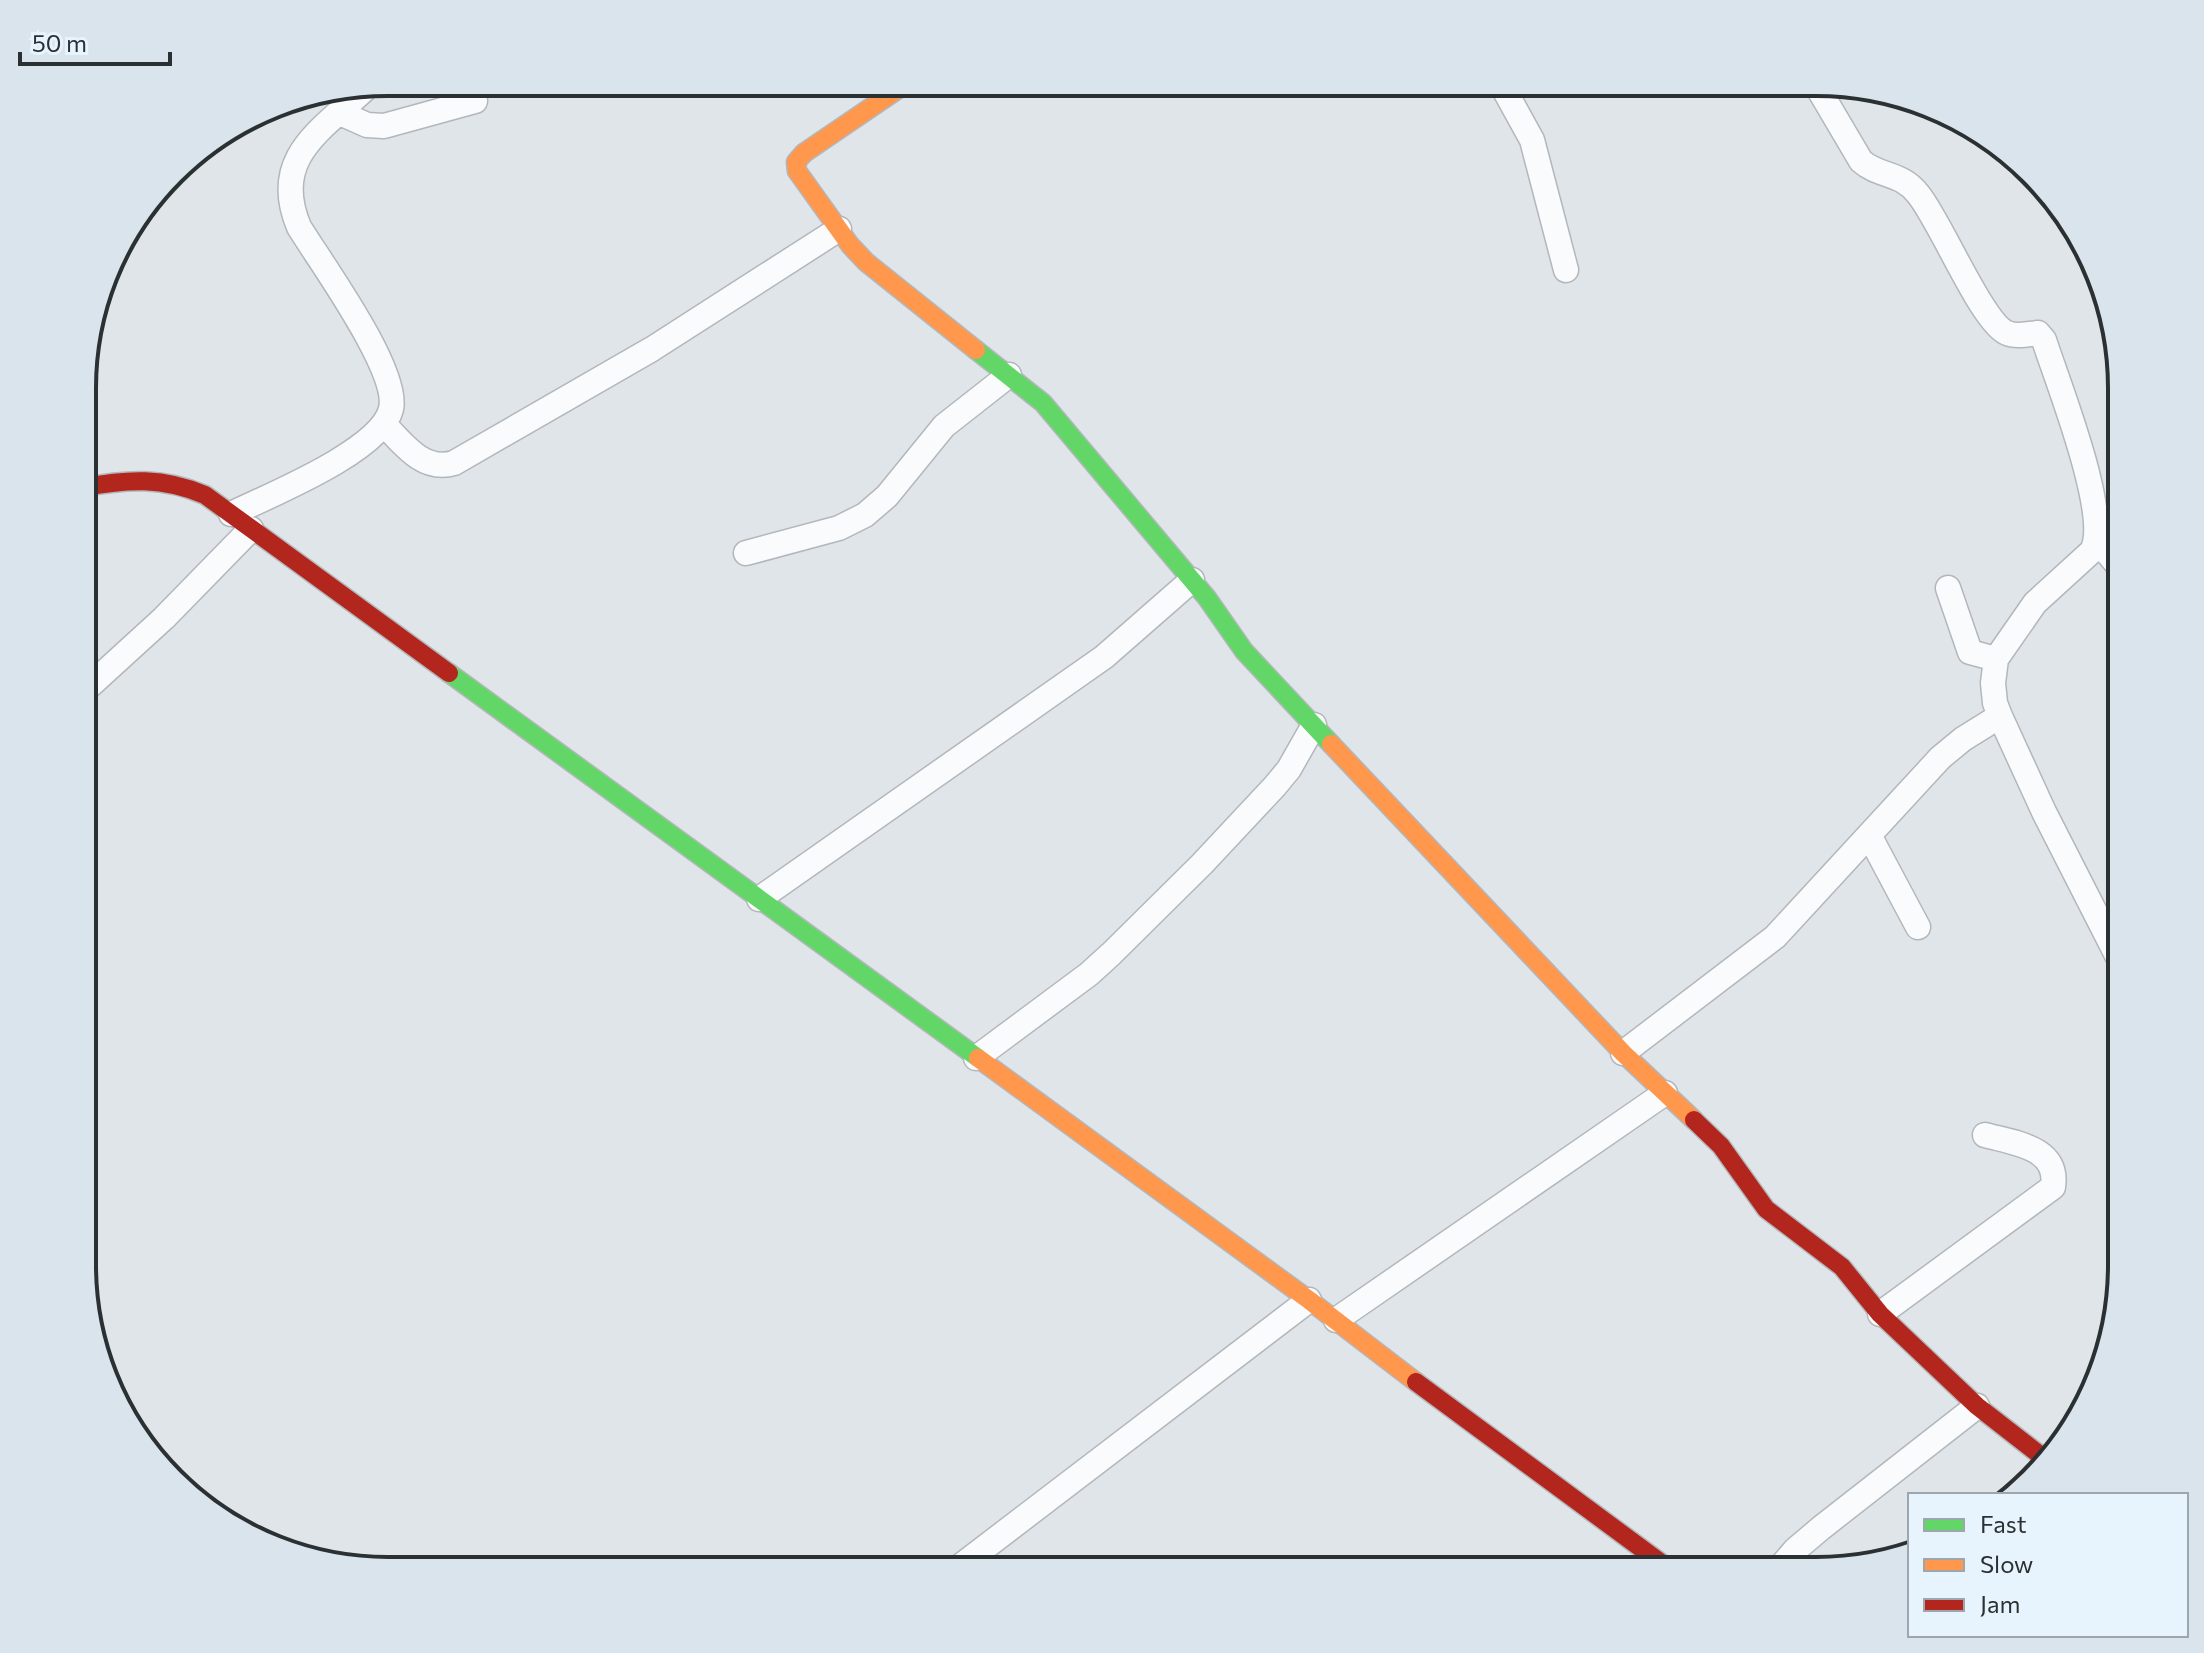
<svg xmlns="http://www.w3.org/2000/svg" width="2204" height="1653" font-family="Commissioner,sans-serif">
  <rect width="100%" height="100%" fill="#e0e5ea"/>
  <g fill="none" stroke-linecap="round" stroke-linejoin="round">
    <g stroke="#b3b7bb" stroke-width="27">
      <path id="street" d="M 1500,82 L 1532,140 L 1566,270
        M 1815,83 L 1861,161 C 1879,177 1901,172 1918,194 C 1940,220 1982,323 2007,333 C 2016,337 2029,334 2038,333 L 2044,340 C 2057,381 2111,515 2092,551 L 2035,603 L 1996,659 L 1993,683 L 1995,703 L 2000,716 L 2044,812 L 2122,965
        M 340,113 L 367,125 L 384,126 L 475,101
        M 384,424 C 403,444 423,472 454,463 L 652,349 L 839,229
        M 231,514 C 268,496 381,451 391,409 C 400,371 321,263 299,227 C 269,156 324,129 369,85
        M 2097,541 L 2122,570
        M 746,553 L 839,528 L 865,515 L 887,496 L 944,426 L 1009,375
        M 1948,588 L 1970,652 L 1996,659
        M 84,691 L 164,618 L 251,529
        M 1869,835 L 1918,927
        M 759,899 L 1104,657 L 1192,580
        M 1623,1053 L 1775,937 L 1940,758 L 1963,739 L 2000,716
        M 976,1058 L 1089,974 L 1111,954 L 1202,864 L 1275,786 L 1289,769 L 1314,725
        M 1880,1314 L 2053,1187 C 2059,1147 2014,1143 1985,1135
        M 1336,1320 L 1665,1093
        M 954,1571 L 1309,1300
        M 1777,1571 L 1795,1550 L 1821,1528 L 1977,1406"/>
    </g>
    <g stroke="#b3b7bb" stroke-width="21">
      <path id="fast" d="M 976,350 L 1043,403 L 1207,598 L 1244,651 L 1331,744
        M 449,673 L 978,1058"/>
    </g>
    <g stroke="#b3b7bb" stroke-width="21">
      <path id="slow" d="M 918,82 L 901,87 L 804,153 L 796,162 L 797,171 L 850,245 L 866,262 L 976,350
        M 1331,744 L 1623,1053 L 1694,1120
        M 978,1058 L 1309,1300 L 1416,1382"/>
    </g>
    <g stroke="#b3b7bb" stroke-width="21">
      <path id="jam" d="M 84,487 C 128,479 163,477 205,495 L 449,673
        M 1694,1120 L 1721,1146 L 1766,1209 L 1842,1267 L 1880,1314 L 1977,1406 L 2049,1462
        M 1416,1382 L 1672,1571"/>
    </g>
    <use href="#street" stroke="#fafbfc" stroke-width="24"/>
    <use href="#fast" stroke="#63d668" stroke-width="18"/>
    <use href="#slow" stroke="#ff974d" stroke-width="18"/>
    <use href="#jam" stroke="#b3261e" stroke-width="18"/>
  </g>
  <path d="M0 0H2204V1653H0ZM388 96H1816A292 292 0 0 1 2108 388V1265A292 292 0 0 1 1816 1557H388A292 292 0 0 1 96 1265V388A292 292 0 0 1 388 96Z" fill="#d9e4ed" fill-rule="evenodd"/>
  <path fill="none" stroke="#2b3033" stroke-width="4" d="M388 96H1816A292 292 0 0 1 2108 388V1265A292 292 0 0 1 1816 1557H388A292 292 0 0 1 96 1265V388A292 292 0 0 1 388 96Z"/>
  <rect x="1908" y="1493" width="280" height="144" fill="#e8f4fd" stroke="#9ca6ac" stroke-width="2"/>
  <rect x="1924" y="1519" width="40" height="12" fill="#63d668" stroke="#9ca6ac" stroke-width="2"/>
  <text x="1980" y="1533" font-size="24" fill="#2b3033">Fast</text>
  <rect x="1924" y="1559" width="40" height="12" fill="#ff974d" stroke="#9ca6ac" stroke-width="2"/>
  <text x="1980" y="1573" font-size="24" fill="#2b3033">Slow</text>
  <rect x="1924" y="1599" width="40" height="12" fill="#b3261e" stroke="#9ca6ac" stroke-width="2"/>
  <text x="1980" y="1613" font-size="24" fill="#2b3033">Jam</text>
  <path d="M20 52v12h150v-12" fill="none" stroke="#2b3033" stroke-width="4"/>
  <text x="32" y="52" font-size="24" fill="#2b3033" stroke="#e8f4fd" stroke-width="6" paint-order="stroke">50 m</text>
</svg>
